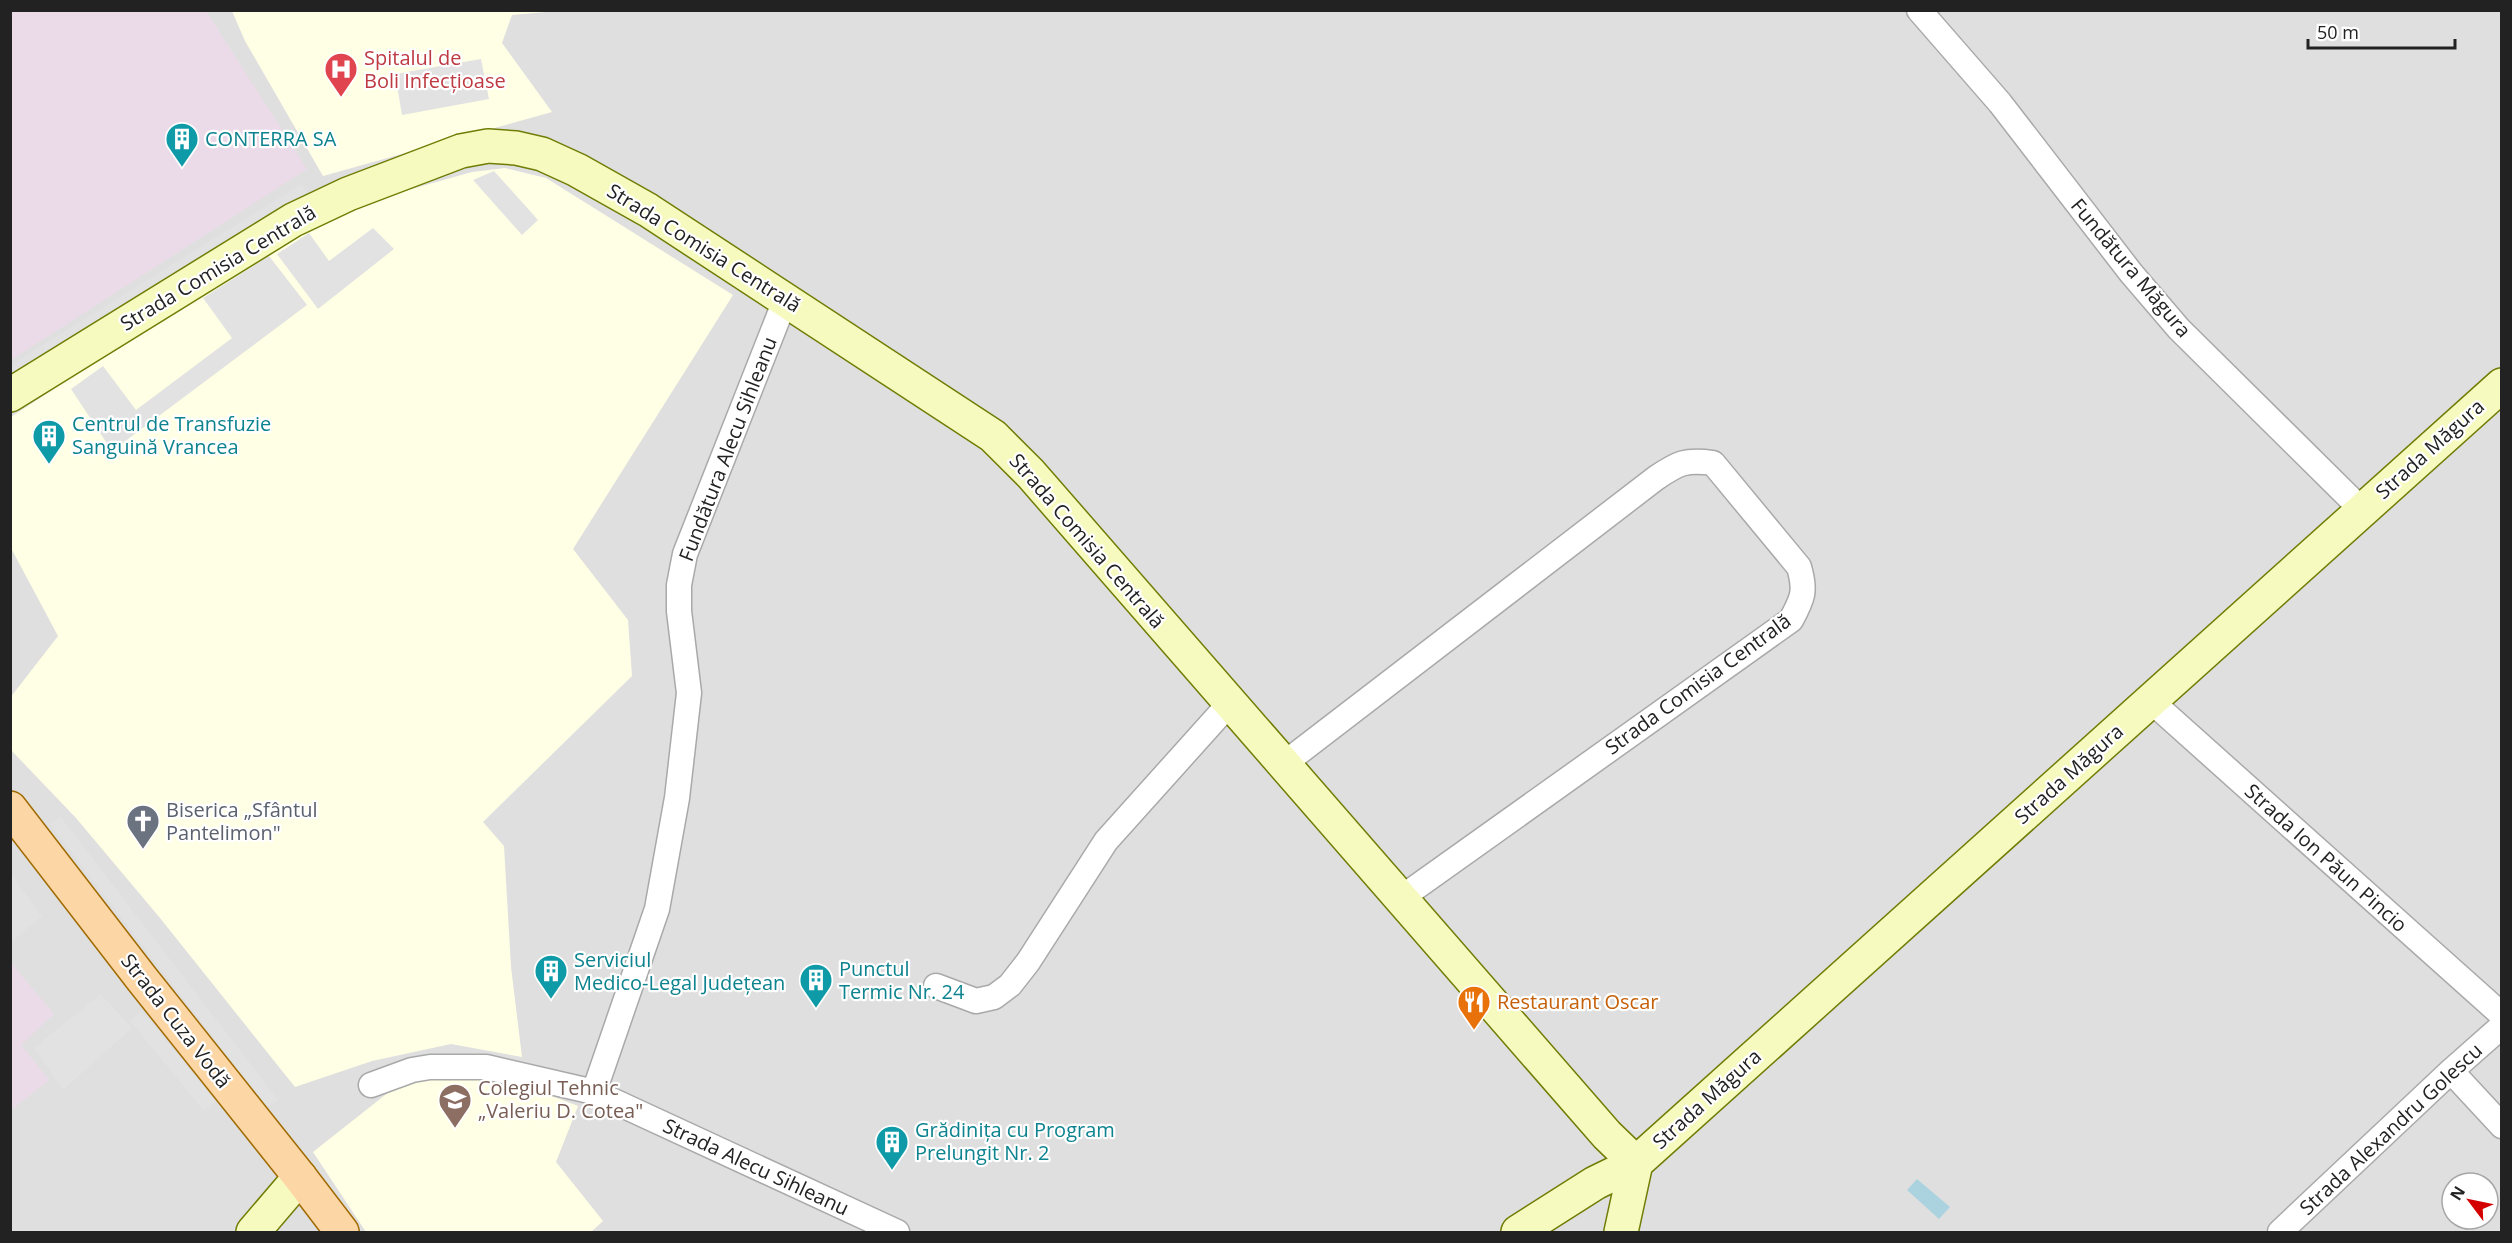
<svg xmlns="http://www.w3.org/2000/svg" width="2512" height="1243" font-family="'Open Sans',sans-serif">
  <rect width="100%" height="100%" fill="#f2efe9"/>
  <path fill="#e0dfdf" fill-rule="evenodd" d="M 10,11 L 2501,11 L 2501,1232 L 11,1232 ZM 2452,1183 L 2488,1183 L 2488,1219 L 2452,1219 Z"/>
  <path fill="#ebdbe8" d="M 11,10 L 206,11 L 307,169 L 11,360 Z
    M 11,963 L 54,1014 L 21,1045 L 49,1080 L 11,1110 Z"/>
  <path fill="#ffffe5" d="M 232,11 L 557,11 L 512,15 L 502,43 L 552,112 L 323,176 L 245,41 Z
    M 505,168 L 546,178 L 733,295 L 573,549 L 628,620 L 632,676 L 483,822 L 504,846 L 511,967 L 522,1057 L 451,1044 L 372,1061 L 295,1087 L 160,918 L 76,818 L 11,750 L 10,698 L 58,636 L 11,548 L 11,417 L 174,310 L 340,209 L 472,172 Z
    M 418,1069 L 489,1072 L 578,1106 L 556,1162 L 603,1221 L 591,1232 L 366,1232 L 313,1152 Z"/>
  <path fill="#e2e2e2" d="M 481,59 L 489,99 L 402,115 L 395,74 Z
    M 494,171 L 538,220 L 522,235 L 473,180 Z
    M 302,184 L 310,197 L 11,383 L 11,365 Z
    M 373,228 L 394,249 L 318,309 L 277,254 L 309,233 L 329,261 Z
    M 269,256 L 307,305 L 112,451 L 71,389 L 103,366 L 136,410 L 232,338 L 203,298 Z
    M 60,816 L 278,1100 L 267,1108 L 50,824 Z
    M 11,874 L 42,916 L 11,942 L 10,942 Z
    M 101,994 L 132,1028 L 63,1090 L 34,1048 Z
    M 142,1011 L 216,1101 L 204,1111 L 130,1021 Z"/>
  <path fill="#aad3df" d="M 1917,1179 L 1950,1207 L 1939,1219 L 1907,1190 Z"/>
  <g fill="none" stroke-linecap="round" stroke-linejoin="round">
    <g stroke="#a9a9a9" stroke-width="27">
      <path id="street" d="M 1919,10 L 2000,103 L 2131,273 L 2179,329 L 2361,509
        M 2151,701 L 2502,1015
        M 1285,763 L 1656,478 C 1678,463 1686,459 1713,463 L 1799,567 C 1806,591 1803,598 1791,620 L 1401,898
        M 936,986 L 976,1001 L 994,997 L 1010,985 L 1028,962 L 1106,841 L 1229,704
        M 2451,1071 L 2502,1126
        M 371,1085 L 412,1070 L 430,1067 L 486,1067 L 594,1092 L 897,1232
        M 594,1092 L 657,909 L 677,798 L 689,693 L 679,611 L 679,585 L 685,554 L 786,298
        M 2280,1232 L 2451,1071 L 2502,1026"/>
    </g>
    <g stroke="#707d05" stroke-width="36">
      <path id="secondary" d="M 10,395 L 293,220 L 348,194 L 461,151 L 488,146 L 516,148 L 542,154 L 577,170 L 648,210 L 993,436 L 1031,474 L 1607,1135 L 1636,1163
        M 253,1232 L 300,1177
        M 1518,1232 L 1595,1183 L 1636,1163 L 2502,385
        M 1621,1232 L 1636,1163"/>
    </g>
    <g stroke="#a06b00" stroke-width="36">
      <path id="primary" d="M 10,808 L 142,979 L 300,1177 L 342,1232"/>
    </g>
    <use href="#street" stroke="#fff" stroke-width="24"/>
    <use href="#secondary" stroke="#f7fabf" stroke-width="33"/>
    <use href="#primary" stroke="#fcd6a4" stroke-width="33"/>
  </g>
  <defs>
    <g id="hospital-pin" transform="scale(1.725)"><path d="M0 17L-7.5 6A9.5 9.5 0 1 1 7.5 6Z" fill="#e0444e" stroke="#fff"/><path d="M-5-5h3v3.5h4V-5h3V5h-3V1.5h-4V5h-3Z" fill="#fff"/></g>
    <g id="building-pin" transform="scale(1.725)"><path d="M0 17L-7.5 6A9.5 9.5 0 1 1 7.5 6Z" fill="#0f9aa8" stroke="#fff"/><path d="M-4-6H4V6H1V3H-1V6H-4ZM-2.5-4.3h1.7v1.8h-1.7ZM.8-4.3h1.7v1.8H.8ZM-2.5-1h1.7V.8h-1.7ZM.8-1h1.7V.8H.8Z" fill="#fff"/></g>
    <g id="church-pin" transform="scale(1.725)"><path d="M0 17L-7.5 6A9.5 9.5 0 1 1 7.5 6Z" fill="#6b7280" stroke="#fff"/><path d="M-1.2-6h2.4v3.5h3.3v2.4h-3.3V6h-2.4V-.1h-3.3v-2.4h3.3Z" fill="#fff"/></g>
    <g id="restaurant-pin" transform="scale(1.725)"><path d="M0 17L-7.5 6A9.5 9.5 0 1 1 7.5 6Z" fill="#e8710a" stroke="#fff"/><path d="M-5-6h1v4h1v-4h1v4h1v-4h1v5L-1.5 .5V6h-2V.5L-5-1ZM5-6V6H3V1.5H1.5Q1.5-4 5-6Z" fill="#fff"/></g>
    <g id="school-pin" transform="scale(1.725)"><path d="M0 17L-7.5 6A9.5 9.5 0 1 1 7.5 6Z" fill="#8d6e63" stroke="#fff"/><path d="M0-5L7-2L0 1L-7-2ZM-4 1L0 2.5L4 1V4Q0 6-4 4Z" fill="#fff"/></g>
  </defs>
  <g fill-rule="evenodd">
    <use href="#hospital-pin" x="341" y="69"/>
    <use href="#building-pin" x="182" y="139"/>
    <use href="#building-pin" x="49" y="436"/>
    <use href="#church-pin" x="143" y="821"/>
    <use href="#building-pin" x="551" y="971"/>
    <use href="#building-pin" x="816" y="980"/>
    <use href="#restaurant-pin" x="1474" y="1002"/>
    <use href="#school-pin" x="455" y="1100"/>
    <use href="#building-pin" x="892" y="1142"/>
  </g>
  <g text-anchor="middle" stroke-width="4.5" stroke-linejoin="round" paint-order="stroke">
    <g font-size="20" fill="#be3a42" stroke="#fff" text-anchor="start">
      <text x="364" y="65">Spitalul de<tspan x="364" dy="23">Boli Infecțioase</tspan></text>
    </g>
    <g font-size="20" fill="#0d838f" stroke="#fff" text-anchor="start">
      <text x="205" y="146">CONTERRA SA</text>
      <text x="72" y="431">Centrul de Transfuzie<tspan x="72" dy="23">Sanguină Vrancea</tspan></text>
      <text x="574" y="967">Serviciul<tspan x="574" dy="23">Medico-Legal Județean</tspan></text>
      <text x="839" y="976">Punctul<tspan x="839" dy="23">Termic Nr. 24</tspan></text>
      <text x="915" y="1137">Grădinița cu Program<tspan x="915" dy="23">Prelungit Nr. 2</tspan></text>
    </g>
    <g font-size="20" fill="#222" stroke="#fff">
      <text transform="translate(704 248) rotate(32)" y="7">Strada Comisia Centrală</text>
      <text transform="translate(218 268) rotate(-31)" y="7">Strada Comisia Centrală</text>
      <text transform="translate(2131 268) rotate(50)" y="7">Fundătura Măgura</text>
      <text transform="translate(728 449) rotate(-69)" y="7">Fundătura Alecu Sihleanu</text>
      <text transform="translate(2430 449) rotate(-42)" y="7">Strada Măgura</text>
      <text transform="translate(1087 541) rotate(49)" y="7">Strada Comisia Centrală</text>
      <text transform="translate(1698 684) rotate(-36)" y="7">Strada Comisia Centrală</text>
      <text transform="translate(2069 774) rotate(-42)" y="7">Strada Măgura</text>
      <text transform="translate(2326 858) rotate(42)" y="7">Strada Ion Păun Pincio</text>
      <text transform="translate(176 1021) rotate(52)" y="7">Strada Cuza Vodă</text>
      <text transform="translate(1707 1099) rotate(-42)" y="7">Strada Măgura</text>
      <text transform="translate(2391 1129) rotate(-43)" y="7">Strada Alexandru Golescu</text>
      <text transform="translate(756 1167) rotate(25)" y="7">Strada Alecu Sihleanu</text>
    </g>
    <g font-size="20" fill="#5b616d" stroke="#fff" text-anchor="start">
      <text x="166" y="817">Biserica „Sfântul<tspan x="166" dy="23">Pantelimon"</tspan></text>
    </g>
    <g font-size="20" fill="#c56008" stroke="#fff" text-anchor="start">
      <text x="1497" y="1009">Restaurant Oscar</text>
    </g>
    <g font-size="20" fill="#785e54" stroke="#fff" text-anchor="start">
      <text x="478" y="1095">Colegiul Tehnic<tspan x="478" dy="23">„Valeriu D. Cotea"</tspan></text>
    </g>
  </g>
  <rect width="2512" height="1243" fill="none" stroke="#222222" stroke-width="24"/>
  <g transform="translate(2470 1201) rotate(302)"><circle r="28" fill="#ffffff" stroke="#a7a7a7" stroke-width="1.5"/>
  <path d="M0-4.5L10 22L0 15L-10 22Z" fill="#d40000"/>
  <text y="-9" font-size="16" font-weight="bold" text-anchor="middle" fill="#222222">N</text>
  </g>
  <path d="M2308 39v9h147v-9" fill="none" stroke="#222222" stroke-width="3"/>
  <text x="2317" y="39" font-size="18" fill="#222222" stroke="#ffffff" stroke-width="4.5" paint-order="stroke">50 m</text>
</svg>
